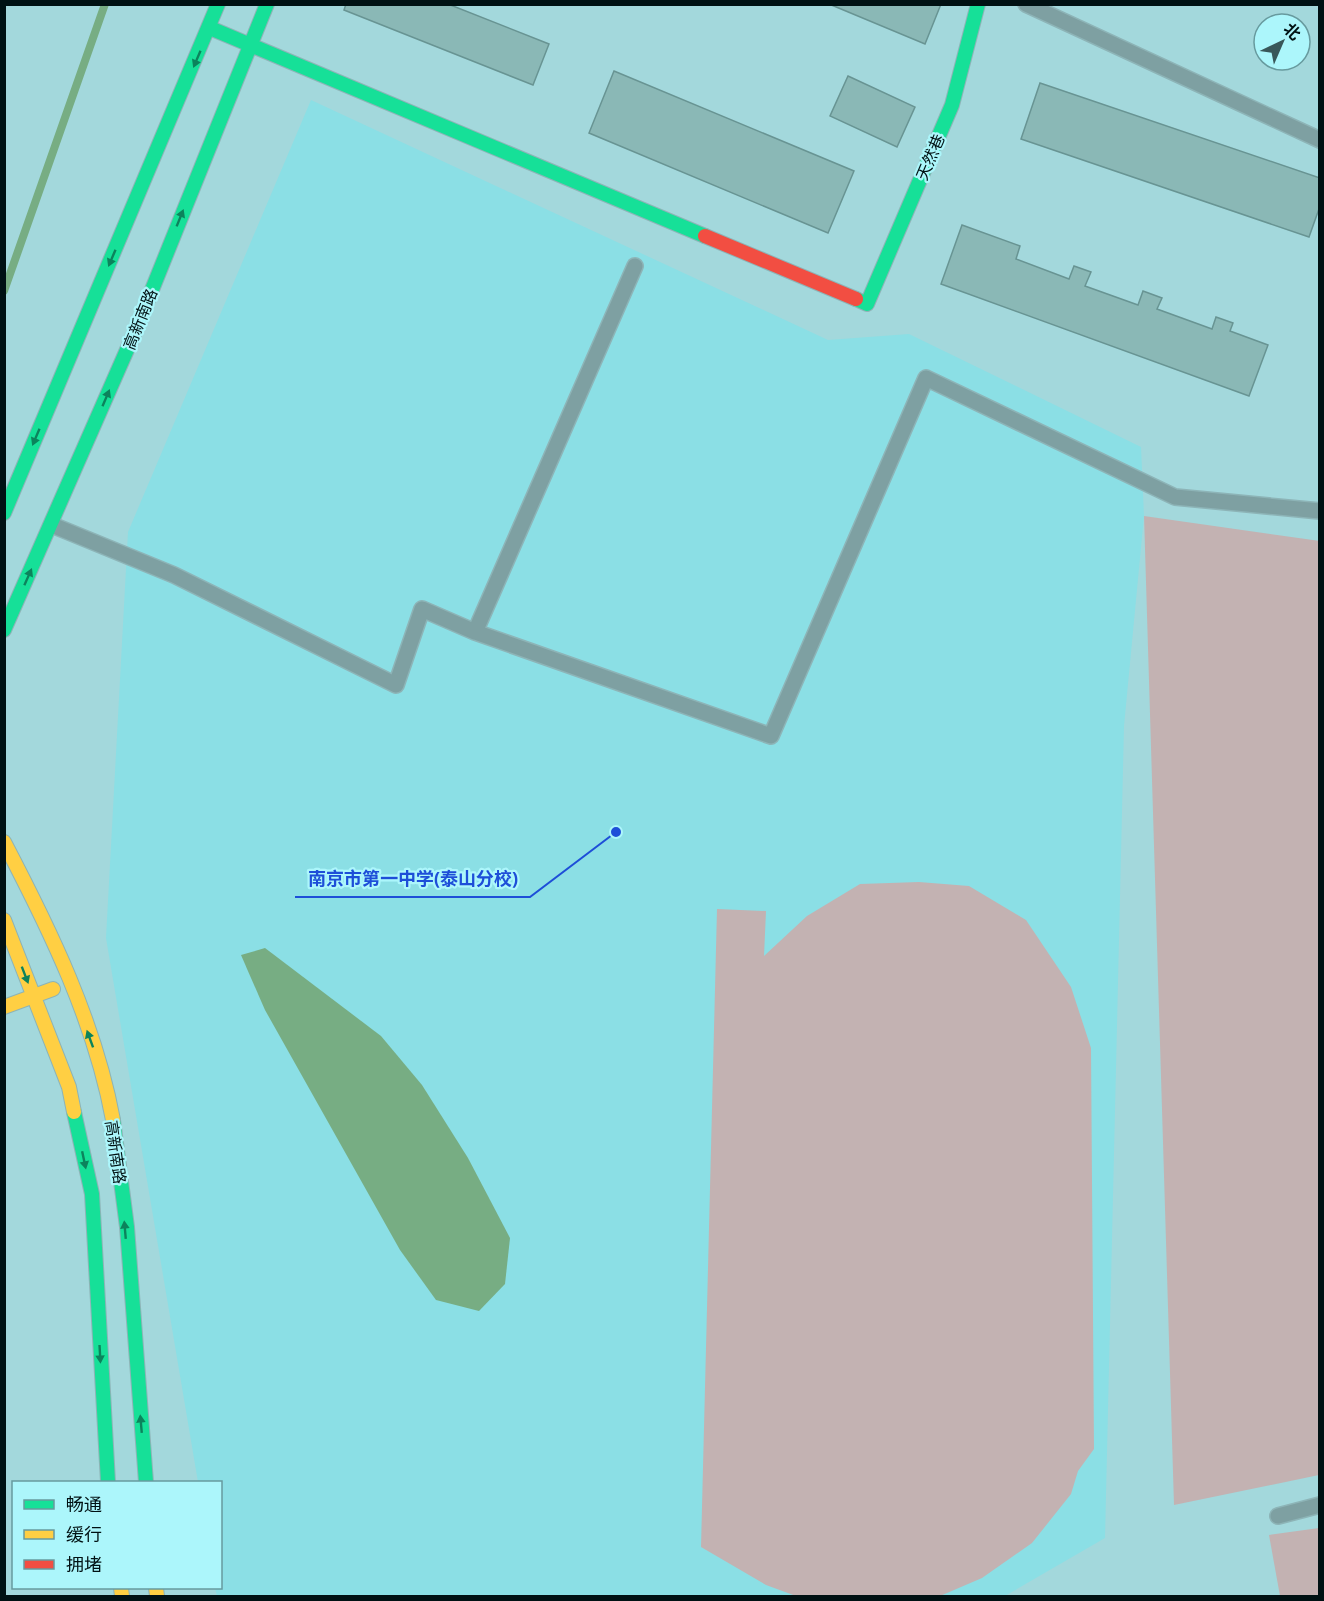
<svg xmlns="http://www.w3.org/2000/svg" width="1324" height="1601" font-family="'Noto Sans','Noto Sans SC',sans-serif">
  <rect width="100%" height="100%" fill="#a3d8dc"/>
  <path fill="#8bdfe5" d="M 311,100 L 828,340 L 909,334 L 1141,447 L 1144,516 L 1124,726 L 1105,1538 L 1005,1596 L 217,1596 L 215,1588 L 220,1588 L 220,1482 L 198,1482 L 106,938 L 128,532 Z"/>
  <path fill="#c3b2b2" d="M 1144,516 L 1320,541 L 1319,1475 L 1174,1505 Z
    M 919,882 L 969,886 L 1026,920 L 1071,987 L 1091,1048 L 1094,1449 L 1078,1471 L 1071,1494 L 1032,1543 L 982,1578 L 940,1596 L 796,1596 L 766,1585 L 701,1547 L 717,909 L 766,911 L 764,956 L 807,916 L 860,884 Z
    M 1319,1528 L 1319,1596 L 1280,1596 L 1269,1535 Z"/>
  <path fill="#77ad83" d="M 265,948 L 381,1036 L 422,1085 L 468,1158 L 510,1238 L 505,1284 L 479,1311 L 436,1300 L 400,1250 L 265,1010 L 241,955 Z"/>
  <g fill="none" stroke-linecap="round" stroke-linejoin="round">
    <path stroke="#77ad83" stroke-width="8" d="M 4,291 L 105,4"/>
  </g>
  <path fill="#8ab8b6" stroke="#689493" stroke-width="1.5" d="M 346,4 L 448,4 L 549,44 L 533,85 L 344,10 Z
    M 829,4 L 941,4 L 925,44 Z
    M 614,71 L 854,171 L 828,233 L 589,133 Z
    M 848,76 L 915,107 L 897,147 L 830,116 Z
    M 1040,83 L 1320,178 L 1320,206 L 1309,237 L 1021,139 Z
    M 962,225 L 1020,246 L 1016,259 L 1069,279 L 1074,266 L 1091,272 L 1085,286 L 1138,305 L 1143,291 L 1162,298 L 1157,309 L 1212,329 L 1216,317 L 1233,323 L 1230,331 L 1268,345 L 1249,396 L 941,284 Z"/>
  <g fill="none" stroke-linecap="round" stroke-linejoin="round">
    <g stroke="#8db4b7" stroke-width="18">
      <path id="lane" d="M 1026,4 L 1320,140
        M 635,266 L 475,632 L 771,736 L 926,378 L 1175,497 L 1320,511
        M 52,525 L 174,575 L 396,685 L 422,609 L 475,632
        M 1278,1516 L 1320,1505"/>
    </g>
    <g stroke="#8db4b7" stroke-width="16">
      <path id="fast" d="M 210,28 L 705,236
        M 856,299 L 867,304 L 952,105 L 978,4
        M 4,513 L 218,4
        M 4,630 L 137,327 L 267,4
        M 74,1112 L 92,1194 L 108,1482
        M 113,1120 L 127,1227 L 146,1482"/>
    </g>
    <g stroke="#8db4b7" stroke-width="16">
      <path id="slow" d="M 4,842 C 50,930 95,1022 113,1120
        M 4,920 L 69,1087 L 74,1112
        M 4,1007 L 53,989
        M 121,1588 L 122,1596
        M 156,1588 L 157,1596"/>
    </g>
    <g stroke="#8db4b7" stroke-width="16">
      <path id="jam" d="M 705,236 L 856,299"/>
    </g>
    <use href="#lane" stroke="#7ea0a2" stroke-width="15"/>
    <use href="#fast" stroke="#16e098" stroke-width="14"/>
    <use href="#slow" stroke="#ffcf43" stroke-width="14"/>
    <use href="#jam" stroke="#f24e42" stroke-width="14"/>
  </g>
  <defs><path id="oneway-solid" d="M-6-.8H1V-3.2L6.5 0L1 3.2V.8H-6Z" transform="scale(1.5)"/></defs>
  <g fill="#0c835c">
    <use href="#oneway-solid" transform="translate(197 59) rotate(113)"/>
    <use href="#oneway-solid" transform="translate(180 218) rotate(-68)"/>
    <use href="#oneway-solid" transform="translate(112 258) rotate(113)"/>
    <use href="#oneway-solid" transform="translate(106 398) rotate(-67)"/>
    <use href="#oneway-solid" transform="translate(36 437) rotate(113)"/>
    <use href="#oneway-solid" transform="translate(28 577) rotate(-66)"/>
    <use href="#oneway-solid" transform="translate(25 975) rotate(69)"/>
    <use href="#oneway-solid" transform="translate(90 1039) rotate(-110)"/>
    <use href="#oneway-solid" transform="translate(84 1160) rotate(78)"/>
    <use href="#oneway-solid" transform="translate(125 1230) rotate(-95)"/>
    <use href="#oneway-solid" transform="translate(100 1354) rotate(87)"/>
    <use href="#oneway-solid" transform="translate(141 1424) rotate(-95)"/>
  </g>
  <g text-anchor="middle" stroke-width="4.5" stroke-linejoin="round" paint-order="stroke">
    <g font-size="16" fill="#001113" stroke="#acf6fb">
      <text transform="translate(930 157) rotate(-67)" y="6">天然巷</text>
      <text transform="translate(140 319) rotate(-68)" y="6">高新南路</text>
      <text transform="translate(116 1152) rotate(82)" y="6">高新南路</text>
    </g>
  </g>
  <path fill="none" stroke="#1d4ed8" stroke-width="2" d="M616 832L530 897H295"/>
  <circle fill="#1d4ed8" stroke="#acf6fb" stroke-width="2" cx="616" cy="832" r="6"/>
  <g font-size="18" text-anchor="middle" font-weight="bold" fill="#1d4ed8" stroke="#acf6fb" stroke-width="4.5" stroke-linejoin="round" paint-order="stroke">
    <text x="413" y="885">南京市第一中学(泰山分校)</text>
  </g>
  <rect width="1324" height="1601" fill="none" stroke="#001113" stroke-width="12"/>
  <rect x="12" y="1481" width="210" height="108" fill="#acf6fb" stroke="#679a9e" stroke-width="1.5"/>
  <rect x="24" y="1500" width="30" height="9" fill="#16e098" stroke="#679a9e" stroke-width="1.5"/>
  <text x="66" y="1511" font-size="18" fill="#001113">畅通</text>
  <rect x="24" y="1530" width="30" height="9" fill="#ffcf43" stroke="#679a9e" stroke-width="1.5"/>
  <text x="66" y="1541" font-size="18" fill="#001113">缓行</text>
  <rect x="24" y="1560" width="30" height="9" fill="#f24e42" stroke="#679a9e" stroke-width="1.5"/>
  <text x="66" y="1571" font-size="18" fill="#001113">拥堵</text>
  <g transform="translate(1282 42) rotate(44)"><circle r="28" fill="#acf6fb" stroke="#679a9e" stroke-width="1.5"/>
  <path d="M0-4.5L10 22L0 15L-10 22Z" fill="#395759"/>
  <text y="-9" font-size="16" font-weight="bold" text-anchor="middle" fill="#001113">北</text>
  </g>
</svg>
